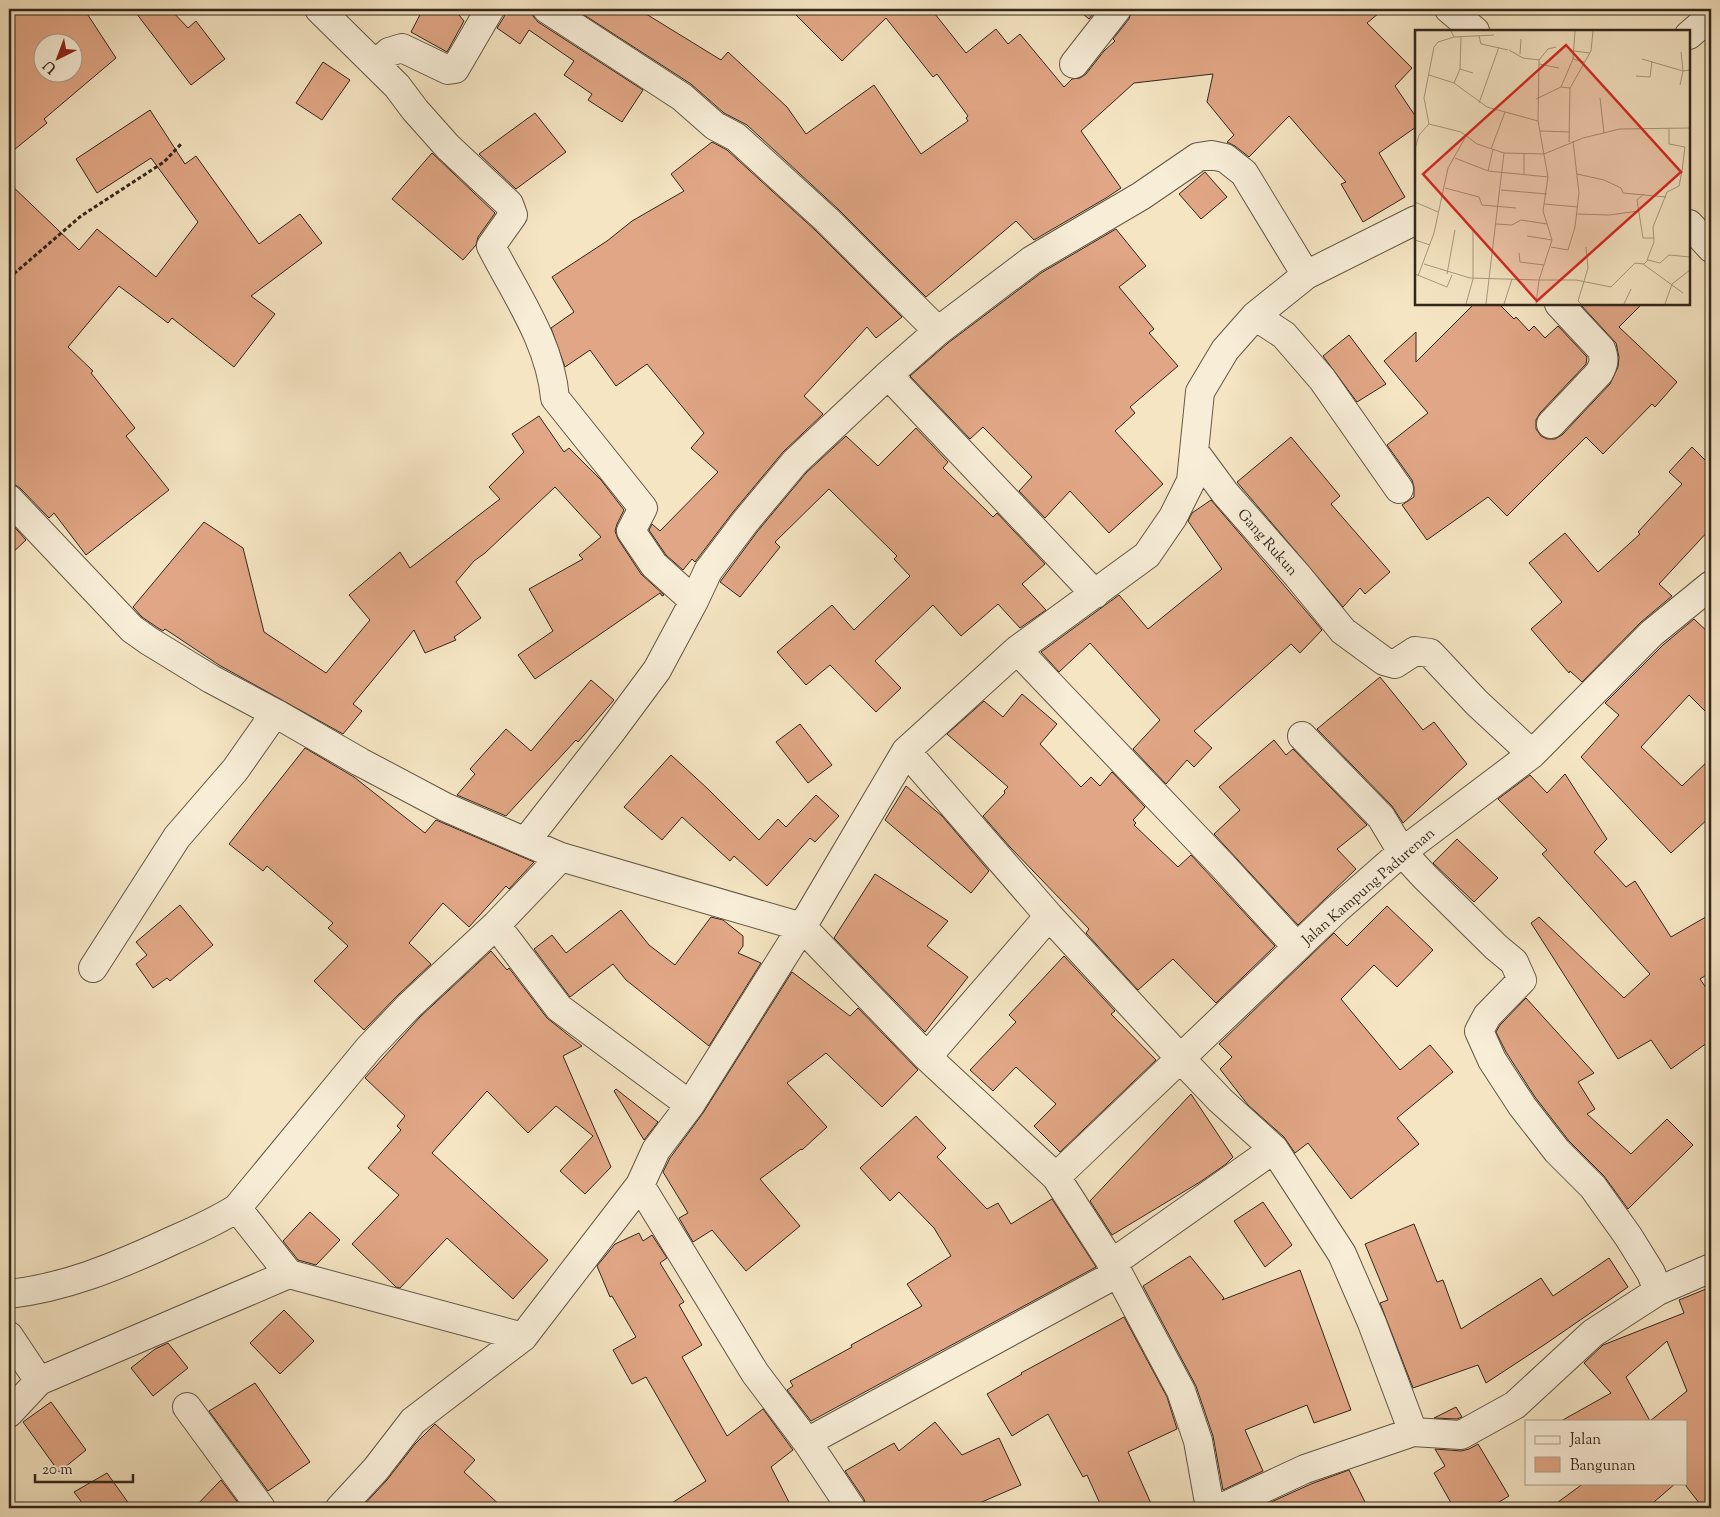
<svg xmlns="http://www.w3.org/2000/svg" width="1720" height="1517" font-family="'Sorts Mill Goudy',serif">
  <rect width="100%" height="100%" fill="#f5e5c3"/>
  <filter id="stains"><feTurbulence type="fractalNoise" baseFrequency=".004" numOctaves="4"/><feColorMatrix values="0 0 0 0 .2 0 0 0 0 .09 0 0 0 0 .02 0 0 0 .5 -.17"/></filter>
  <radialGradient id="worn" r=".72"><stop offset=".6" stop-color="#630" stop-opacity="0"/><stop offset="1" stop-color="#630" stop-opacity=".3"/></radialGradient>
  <path fill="#e1a685" stroke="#32271b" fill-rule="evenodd" d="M 9,9 L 84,9 L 116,58 L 44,119 L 47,123 L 9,154 ZM 42,42 L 72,42 L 72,72 L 42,72 Z
    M 133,9 L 170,9 L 188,28 L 196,21 L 225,59 L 191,85 Z
    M 423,9 L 454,9 L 464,21 L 447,52 L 411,32 Z
    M 506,9 L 531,9 L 533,16 L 538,22 L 643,90 L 622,122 L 588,100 L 592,94 L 564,75 L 574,61 L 529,30 L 520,44 L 497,28 L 504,17 Z
    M 575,9 L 638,9 L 721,60 L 728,52 L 787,107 L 806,134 L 874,85 L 921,154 L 968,121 L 966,118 L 968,116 L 937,74 L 933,77 L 886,18 L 842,61 L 790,9 L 931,9 L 966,53 L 996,29 L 1008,44 L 1020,34 L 1064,87 L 1072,79 L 1080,78 L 1086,74 L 1104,51 L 1115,41 L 1113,39 L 1129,19 L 1132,9 L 1384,9 L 1367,23 L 1412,68 L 1395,86 L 1416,117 L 1416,127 L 1379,153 L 1405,197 L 1363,222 L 1341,184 L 1346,182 L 1289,116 L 1249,157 L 1235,146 L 1227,142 L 1234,135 L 1207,102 L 1213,74 L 1134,83 L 1081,131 L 1121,188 L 1106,198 L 1034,240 L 1016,221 L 926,297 L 838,209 L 747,125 L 724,113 L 691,84 Z
    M 1077,9 L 1097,9 L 1089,19 Z
    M 323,62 L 350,80 L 322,120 L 296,103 Z
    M 150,110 L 185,164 L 196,156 L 259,244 L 300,214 L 322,243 L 251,296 L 275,314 L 234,367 L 172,318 L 168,323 L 119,286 L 68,347 L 93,371 L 91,373 L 135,428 L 126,436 L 169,490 L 86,555 L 54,513 L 49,518 L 20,488 L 14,484 L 9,484 L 9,183 L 79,250 L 97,229 L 156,277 L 198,222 L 151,158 L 97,193 L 76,159 Z
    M 535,113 L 566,152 L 516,189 L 479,154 Z
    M 712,142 L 727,150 L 816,231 L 902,317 L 876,338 L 867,327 L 804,396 L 823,414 L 783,452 L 733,512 L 695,562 L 692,559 L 683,570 L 666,555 L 649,530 L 652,524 L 660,531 L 718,472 L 691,448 L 704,433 L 647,364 L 616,386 L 590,350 L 565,367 L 551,328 L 574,312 L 552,277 L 607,241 L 632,221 L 684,191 L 671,174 Z
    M 432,153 L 495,213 L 478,237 L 476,245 L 463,260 L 392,199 Z
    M 1205,172 L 1227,197 L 1201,219 L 1179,194 Z
    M 1116,229 L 1146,266 L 1119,287 L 1154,329 L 1149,333 L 1178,366 L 1130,407 L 1135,413 L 1115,431 L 1163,484 L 1109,533 L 1070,491 L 1045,518 L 1019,491 L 1032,477 L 983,427 L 970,439 L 910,376 L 948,343 L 1041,273 Z
    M 1474,304 L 1499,304 L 1514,319 L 1516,317 L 1529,331 L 1534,326 L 1545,338 L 1558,326 L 1587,357 L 1586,364 L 1540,413 L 1536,420 L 1536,429 L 1541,436 L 1547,439 L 1555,439 L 1562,435 L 1610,384 L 1618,367 L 1619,357 L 1616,343 L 1580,304 L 1642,304 L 1619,327 L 1677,382 L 1655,407 L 1652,404 L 1603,454 L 1586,437 L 1507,516 L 1488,497 L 1427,540 L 1402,505 L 1414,497 L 1414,487 L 1412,480 L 1387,445 L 1428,413 L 1384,361 L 1416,332 L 1416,362 Z
    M 1349,335 L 1386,384 L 1357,402 L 1323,356 Z
    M 539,416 L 564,452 L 569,448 L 601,480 L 624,510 L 617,524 L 615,531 L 618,539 L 641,574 L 664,595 L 662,596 L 660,593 L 535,679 L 518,655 L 553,631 L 529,589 L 583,559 L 579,555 L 601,537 L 555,487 L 485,553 L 474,561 L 456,582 L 481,618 L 454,637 L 456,640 L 425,653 L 414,630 L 353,704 L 362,711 L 343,734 L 219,665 L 165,629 L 163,631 L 158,628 L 142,617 L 133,607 L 204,522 L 243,548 L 264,632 L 326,673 L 370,620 L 349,595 L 400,552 L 410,568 L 500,499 L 489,487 L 524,452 L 512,434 Z
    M 916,428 L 948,462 L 943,468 L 993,517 L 997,513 L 1045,564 L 1022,584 L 1046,610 L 1020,628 L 998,604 L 961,636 L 933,605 L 875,661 L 901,688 L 876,712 L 830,665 L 806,685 L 777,652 L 832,605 L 854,630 L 910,576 L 894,559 L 897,556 L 829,489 L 775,542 L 780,547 L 740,597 L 720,582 L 757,532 L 806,473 L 846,436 L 878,466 Z
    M 1291,437 L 1340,496 L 1331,504 L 1390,572 L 1365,594 L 1360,588 L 1343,607 L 1237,482 Z
    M 1692,447 L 1705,460 L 1711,453 L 1711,528 L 1659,584 L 1672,596 L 1641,622 L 1582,682 L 1570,671 L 1569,673 L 1531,629 L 1562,602 L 1529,563 L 1565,533 L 1598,572 L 1640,534 L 1638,532 L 1682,484 L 1669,472 Z
    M 1211,500 L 1322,630 L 1300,653 L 1291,644 L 1194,731 L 1212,748 L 1194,767 L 1187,760 L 1166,784 L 1133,749 L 1160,720 L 1090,643 L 1059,672 L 1041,652 L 1119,595 L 1148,629 L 1222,569 L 1188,521 L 1192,513 Z
    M 9,521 L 26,540 L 9,556 Z
    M 1694,619 L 1711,635 L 1711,717 L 1689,695 L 1641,747 L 1682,786 L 1711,758 L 1711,816 L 1671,853 L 1581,757 L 1619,715 L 1605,703 L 1663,645 Z
    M 1380,677 L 1423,730 L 1434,722 L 1467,764 L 1403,823 L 1392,806 L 1317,729 Z
    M 591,680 L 614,700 L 578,742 L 576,740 L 506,816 L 457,795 L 475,774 L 470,769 L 506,729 L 531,751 Z
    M 1022,694 L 1057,724 L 1040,744 L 1081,787 L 1091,777 L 1100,786 L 1112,772 L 1145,807 L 1133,820 L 1136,823 L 1134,825 L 1178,867 L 1191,855 L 1275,946 L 1216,1003 L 1173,959 L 1138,990 L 1086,933 L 1089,929 L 1010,847 L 983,816 L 1005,793 L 1004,791 L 1008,787 L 947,734 L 984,701 L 1003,717 Z
    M 800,724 L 832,765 L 808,783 L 776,742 Z
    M 1274,740 L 1286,755 L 1293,749 L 1367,825 L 1337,849 L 1356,869 L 1298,925 L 1214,834 L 1240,810 L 1219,787 Z
    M 305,748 L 354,777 L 425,833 L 436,820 L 534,862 L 509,889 L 506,886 L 469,927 L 443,903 L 409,943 L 431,964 L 398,995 L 364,1030 L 314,981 L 348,946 L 328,928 L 333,923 L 267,866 L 263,871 L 229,844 Z
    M 671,755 L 708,789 L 759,840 L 778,819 L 786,827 L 816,795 L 839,816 L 815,842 L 810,838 L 767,886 L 734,856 L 730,861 L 682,817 L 662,840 L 624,807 Z
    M 1565,774 L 1607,839 L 1594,852 L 1626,887 L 1635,881 L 1671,937 L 1711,914 L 1711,972 L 1700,979 L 1711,995 L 1711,1040 L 1671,1069 L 1651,1040 L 1618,1059 L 1531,923 L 1539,917 L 1624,998 L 1650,974 L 1542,854 L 1547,850 L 1498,799 L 1530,775 L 1547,793 Z
    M 906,786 L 942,816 L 989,871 L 971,893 L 885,820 Z
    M 1457,839 L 1498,878 L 1474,902 L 1433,863 Z
    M 875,874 L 948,921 L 927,946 L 968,977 L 925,1032 L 834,938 Z
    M 180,905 L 213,945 L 170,981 L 167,978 L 153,988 L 136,964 L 147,955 L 136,942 Z
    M 1387,906 L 1433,950 L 1397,987 L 1374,965 L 1341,999 L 1400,1070 L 1430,1045 L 1453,1072 L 1397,1118 L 1419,1144 L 1351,1199 L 1308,1143 L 1295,1153 L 1284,1137 L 1248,1105 L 1220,1069 L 1232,1057 L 1219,1044 L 1334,933 L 1347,946 Z
    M 621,910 L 649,945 L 675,965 L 711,917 L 723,920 L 743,936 L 743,946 L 738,953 L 761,963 L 709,1046 L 626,980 L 613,964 L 570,997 L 534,949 L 552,935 L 566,953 Z
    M 491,951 L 507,970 L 509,968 L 547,1018 L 582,1046 L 563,1056 L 611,1167 L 585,1194 L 560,1171 L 593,1136 L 556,1106 L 528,1133 L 487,1091 L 432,1153 L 548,1260 L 513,1299 L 447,1238 L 400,1288 L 396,1287 L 352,1244 L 399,1195 L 368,1168 L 401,1130 L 397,1126 L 405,1116 L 365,1078 L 420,1017 Z
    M 1064,956 L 1115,1011 L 1111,1014 L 1156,1060 L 1060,1152 L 1034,1126 L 1056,1104 L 1016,1067 L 993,1091 L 970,1070 L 1016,1022 L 1009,1015 Z
    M 792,972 L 850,1016 L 858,1008 L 918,1070 L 882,1107 L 826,1053 L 787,1083 L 827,1127 L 802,1150 L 801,1149 L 760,1179 L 800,1226 L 746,1271 L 712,1230 L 693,1242 L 679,1218 L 688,1213 L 663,1172 L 670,1158 L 703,1113 Z
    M 1526,998 L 1594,1073 L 1578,1082 L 1595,1109 L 1587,1114 L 1631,1154 L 1667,1119 L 1693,1145 L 1628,1209 L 1604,1176 L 1569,1141 L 1535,1097 L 1506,1052 L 1496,1032 L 1500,1025 Z
    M 616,1089 L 658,1122 L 644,1140 L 614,1091 Z
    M 1191,1094 L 1233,1157 L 1226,1164 L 1200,1182 L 1112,1235 L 1090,1201 Z
    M 916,1116 L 946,1148 L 937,1157 L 987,1209 L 998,1203 L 1011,1224 L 1052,1199 L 1096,1267 L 811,1421 L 787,1390 L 793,1386 L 790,1381 L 852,1347 L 851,1345 L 922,1306 L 907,1284 L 951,1256 L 934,1228 L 899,1192 L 890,1201 L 860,1168 Z
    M 1263,1202 L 1292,1245 L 1265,1267 L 1234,1221 Z
    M 310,1212 L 340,1240 L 316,1265 L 298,1260 L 283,1241 Z
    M 1414,1224 L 1437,1282 L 1443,1280 L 1461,1329 L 1541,1278 L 1553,1296 L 1609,1258 L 1628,1287 L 1544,1345 L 1486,1383 L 1478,1365 L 1413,1388 L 1380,1303 L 1388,1300 L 1365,1244 Z
    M 639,1233 L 643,1241 L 652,1235 L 667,1258 L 660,1263 L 684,1302 L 679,1305 L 702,1345 L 682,1357 L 727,1436 L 763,1409 L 793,1450 L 771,1467 L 792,1508 L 664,1508 L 706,1481 L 646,1377 L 632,1384 L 613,1350 L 636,1337 L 612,1296 L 610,1297 L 597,1266 L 615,1244 Z
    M 1190,1256 L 1224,1298 L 1222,1300 L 1300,1270 L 1351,1410 L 1314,1423 L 1307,1405 L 1245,1430 L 1263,1471 L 1223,1490 L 1213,1436 L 1196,1386 L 1143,1286 Z
    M 1711,1287 L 1711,1508 L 1703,1508 L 1686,1486 L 1686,1421 L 1561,1421 L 1611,1393 L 1584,1363 L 1603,1345 L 1684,1313 L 1679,1300 ZM 1667,1341 L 1687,1391 L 1650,1421 L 1626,1377 Z
    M 284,1310 L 314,1341 L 280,1374 L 250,1343 Z
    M 1124,1317 L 1167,1397 L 1177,1429 L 1128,1452 L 1153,1508 L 1102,1508 L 1087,1475 L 1083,1477 L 1048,1414 L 1012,1436 L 987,1394 L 1022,1374 L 1021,1373 Z
    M 168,1343 L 188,1368 L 153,1396 L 131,1368 L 155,1349 Z
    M 255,1383 L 310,1462 L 268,1491 L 209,1411 Z
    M 51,1402 L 86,1450 L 59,1472 L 23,1422 Z
    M 1456,1407 L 1462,1417 L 1457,1419 L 1434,1418 Z
    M 935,1422 L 962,1455 L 999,1438 L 1021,1485 L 968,1508 L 866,1508 L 864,1499 L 845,1471 L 894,1443 L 899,1451 Z
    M 435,1424 L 475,1460 L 464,1472 L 503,1508 L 361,1508 L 387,1480 L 415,1444 Z
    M 1478,1444 L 1509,1496 L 1489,1508 L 1454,1508 L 1434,1473 L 1445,1466 L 1435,1449 L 1461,1451 L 1469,1449 Z
    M 1349,1470 L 1368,1508 L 1258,1508 L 1311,1484 Z
    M 107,1473 L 132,1508 L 86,1508 L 74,1492 Z
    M 221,1480 L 242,1508 L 194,1508 Z
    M 1584,1483 L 1676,1483 L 1647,1508 L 1550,1508 Z"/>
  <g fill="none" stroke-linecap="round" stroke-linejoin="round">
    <g stroke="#635645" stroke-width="30">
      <path id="minor" d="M 319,9 L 397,86 L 415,110 L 448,147 L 509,204 L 513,215 L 491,246 C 516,295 550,342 555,398 L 643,508 L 631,531 L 654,565 L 694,601
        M 547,9 L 682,97 L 715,126 L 736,137 L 827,220 L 938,331
        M 1449,9 L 1475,31
        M 1689,35 L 1711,16
        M 376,64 L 389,52 L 402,48 L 448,70 L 455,69 L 490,9
        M 1074,64 L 1117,9
        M 1689,224 L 1711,248
        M 1255,316 L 1284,335 L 1322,379 L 1399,489
        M 888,375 L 1095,594
        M 1551,424 L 1599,373 C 1604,364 1605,359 1601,349 L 1559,304
        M 1194,451 L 1225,493 L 1297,575 L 1343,631 L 1384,661 L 1395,664 L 1415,651 L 1430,653 L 1477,703 L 1532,754
        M 9,499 L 132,629 L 149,641 L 211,679 L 275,713 L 360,762 L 445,807 L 561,857 L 802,927 L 927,1057 L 1056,1177 L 1118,1273 L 1181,1391 L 1198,1441 L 1210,1508
        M 1017,650 L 1222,865 L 1297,947
        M 1302,736 L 1381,817 L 1402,852 L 1424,876 L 1496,947 L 1514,962 L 1522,980 L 1487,1016 L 1479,1031 L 1492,1060 L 1522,1106 L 1557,1151 L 1593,1187 L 1628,1236 L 1651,1273 L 1658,1291
        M 906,751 L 1049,916 L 1180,1058 L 1220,1100 L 1274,1149 L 1342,1254 L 1372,1323 L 1413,1432
        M 526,841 L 611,732 L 657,670 L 694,601 L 708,571 L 745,522 L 795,462 L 888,375 L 938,331 L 1032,260 L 1141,196 L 1198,157 L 1211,155 L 1225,158 L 1244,173 L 1306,275
        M 496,925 L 559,1008 L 690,1105
        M 93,968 L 177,837 L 235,770 L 275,713
        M 927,1057 L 1049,916
        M 1056,1177 L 1337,909 L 1402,852 L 1532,754 L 1652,633 L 1711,585
        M 640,1185 L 755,1373 L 807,1442 L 851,1508
        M 237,1208 L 289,1274 L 523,1337
        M 1111,1264 L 1274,1149
        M 9,1294 C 64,1288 115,1267 165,1244 C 189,1233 214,1223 237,1208 L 369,1048 L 409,1006 L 496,925 L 561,857
        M 9,1336 L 39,1381 L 9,1413
        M 39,1381 L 289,1274
        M 187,1407 L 261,1508
        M 807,1442 L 1118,1273
        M 340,1508 L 376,1469 L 413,1421 L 523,1337 L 640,1185 L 656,1150 L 690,1105 L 802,927 L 906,751 L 1017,650 L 1147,555 L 1173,517 L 1191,481 L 1200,392 L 1225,350 L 1255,316 L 1306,275 L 1416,220
        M 1221,1508 L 1305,1469 L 1413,1432 L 1461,1435 L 1515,1405 L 1593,1333 L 1658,1291 L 1711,1268"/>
    </g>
    <path stroke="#32271b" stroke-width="3" stroke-dasharray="4 2.5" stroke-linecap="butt" d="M 9,278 L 81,216 L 164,162 L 181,144"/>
    <use href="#minor" stroke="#f8eed8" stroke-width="28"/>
  </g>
  <g text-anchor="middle" stroke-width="5" stroke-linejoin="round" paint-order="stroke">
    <g font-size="15" fill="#32271b" stroke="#f8eed8">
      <text transform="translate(1268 542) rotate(49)" y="5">Gang Rukun</text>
      <text transform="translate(1368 886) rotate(-41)" y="5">Jalan Kampung Padurenan</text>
    </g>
  </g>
  <g transform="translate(1415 30)">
    <rect width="275" height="275" fill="#f5e5c3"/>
    <path fill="none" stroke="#a79980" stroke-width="1" d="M 160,1 L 158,29 L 169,32M 64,6 L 66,14 L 93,20M 39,7 L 79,5M 159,21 L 175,23M 266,22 L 268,41M 105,24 L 106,9M 227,29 L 268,41M 124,30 L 133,19 L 141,17M 124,34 L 144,38M 45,39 L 46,6M 14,45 L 39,53 L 72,77 L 123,91M 221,46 L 235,47 L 237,31M 39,53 L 45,39 L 58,43M 265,55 L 268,41 L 275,40M 146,57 L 158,29M 185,68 L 189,103M 121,69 L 146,57 L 155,58M 64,73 L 84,17M 14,94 L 46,102 L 62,114 L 89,123 L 129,124 L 168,108 L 205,99 L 275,98M 14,94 L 9,68 L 19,17 L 23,12 L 39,7 L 36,1M 125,101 L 155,102M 154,112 L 155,58 L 176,21 L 178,1M 0,119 L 4,105 L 14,94M 76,119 L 90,82M 109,123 L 109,144M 40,128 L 73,141 L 133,147M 73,141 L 78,119M 162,144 L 189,150 L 206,158 L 208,163 L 251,167M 30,158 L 64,167 L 67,175 L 101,178M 86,160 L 132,164M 229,164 L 222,170 L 228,208 L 239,208M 0,172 L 23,182M 129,174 L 163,177M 162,184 L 194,185 L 224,181M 81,194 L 97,195 L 106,190 L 132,194M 112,206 L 137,210M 0,210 L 15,215M 136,217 L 153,220 L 160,197 L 164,163 L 158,111M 104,223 L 105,232 L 129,235M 232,230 L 239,212 L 238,197 L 252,162 L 264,156 L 267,141 L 270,117 L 254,114 L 254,99M 9,234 L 55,248 L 124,250 L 137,210 L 128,181 L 133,147 L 123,91 L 124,30 L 108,28 L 94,20M 228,234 L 268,263M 0,244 L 32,257 L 37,245M 32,244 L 40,200M 3,246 L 19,203 L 33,138 L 51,106M 51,274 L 58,249 L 58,200M 71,274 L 89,123M 89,274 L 97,249M 121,274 L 124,250 L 161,250 L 196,257 L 220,233 L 229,234 L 233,230 L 245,233 L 254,225 L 275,227M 166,274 L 163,271 L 173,238 L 171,217M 209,274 L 216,259M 250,274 L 257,254 L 275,240"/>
    <path fill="#d62828" fill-opacity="0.15" stroke="#d62828" stroke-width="2.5" d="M 151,15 L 266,142 L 122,271 L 8,144 Z"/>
    <rect width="275" height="275" fill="none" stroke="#32271b" stroke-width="2.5"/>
  </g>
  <rect width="1720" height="1517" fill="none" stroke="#f5e5c3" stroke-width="30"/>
  <rect x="10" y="10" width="1700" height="1497" fill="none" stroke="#32271b" stroke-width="2.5"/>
  <rect x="15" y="15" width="1690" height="1487" fill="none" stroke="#32271b"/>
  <rect x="1525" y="1420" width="162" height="65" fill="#f8eed8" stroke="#a99e8c"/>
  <rect x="1535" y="1436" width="25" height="8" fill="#f8eed8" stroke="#a99e8c"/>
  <text x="1570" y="1444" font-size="15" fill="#32271b">Jalan</text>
  <rect x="1535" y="1457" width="25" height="15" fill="#e1a685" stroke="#a99e8c"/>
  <text x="1570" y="1470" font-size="15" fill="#32271b">Bangunan</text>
  <g transform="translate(58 58) rotate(222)"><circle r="24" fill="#f8eed8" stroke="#a99e8c"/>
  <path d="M0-4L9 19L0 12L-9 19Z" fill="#8f2418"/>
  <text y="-8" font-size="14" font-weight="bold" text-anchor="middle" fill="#32271b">U</text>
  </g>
  <path d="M35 1474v8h98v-8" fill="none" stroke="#32271b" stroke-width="2.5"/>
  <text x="42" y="1474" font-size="15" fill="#32271b" stroke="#f8eed8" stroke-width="4" paint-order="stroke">20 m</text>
  <rect width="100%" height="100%" filter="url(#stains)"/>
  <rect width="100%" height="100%" fill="url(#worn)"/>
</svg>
